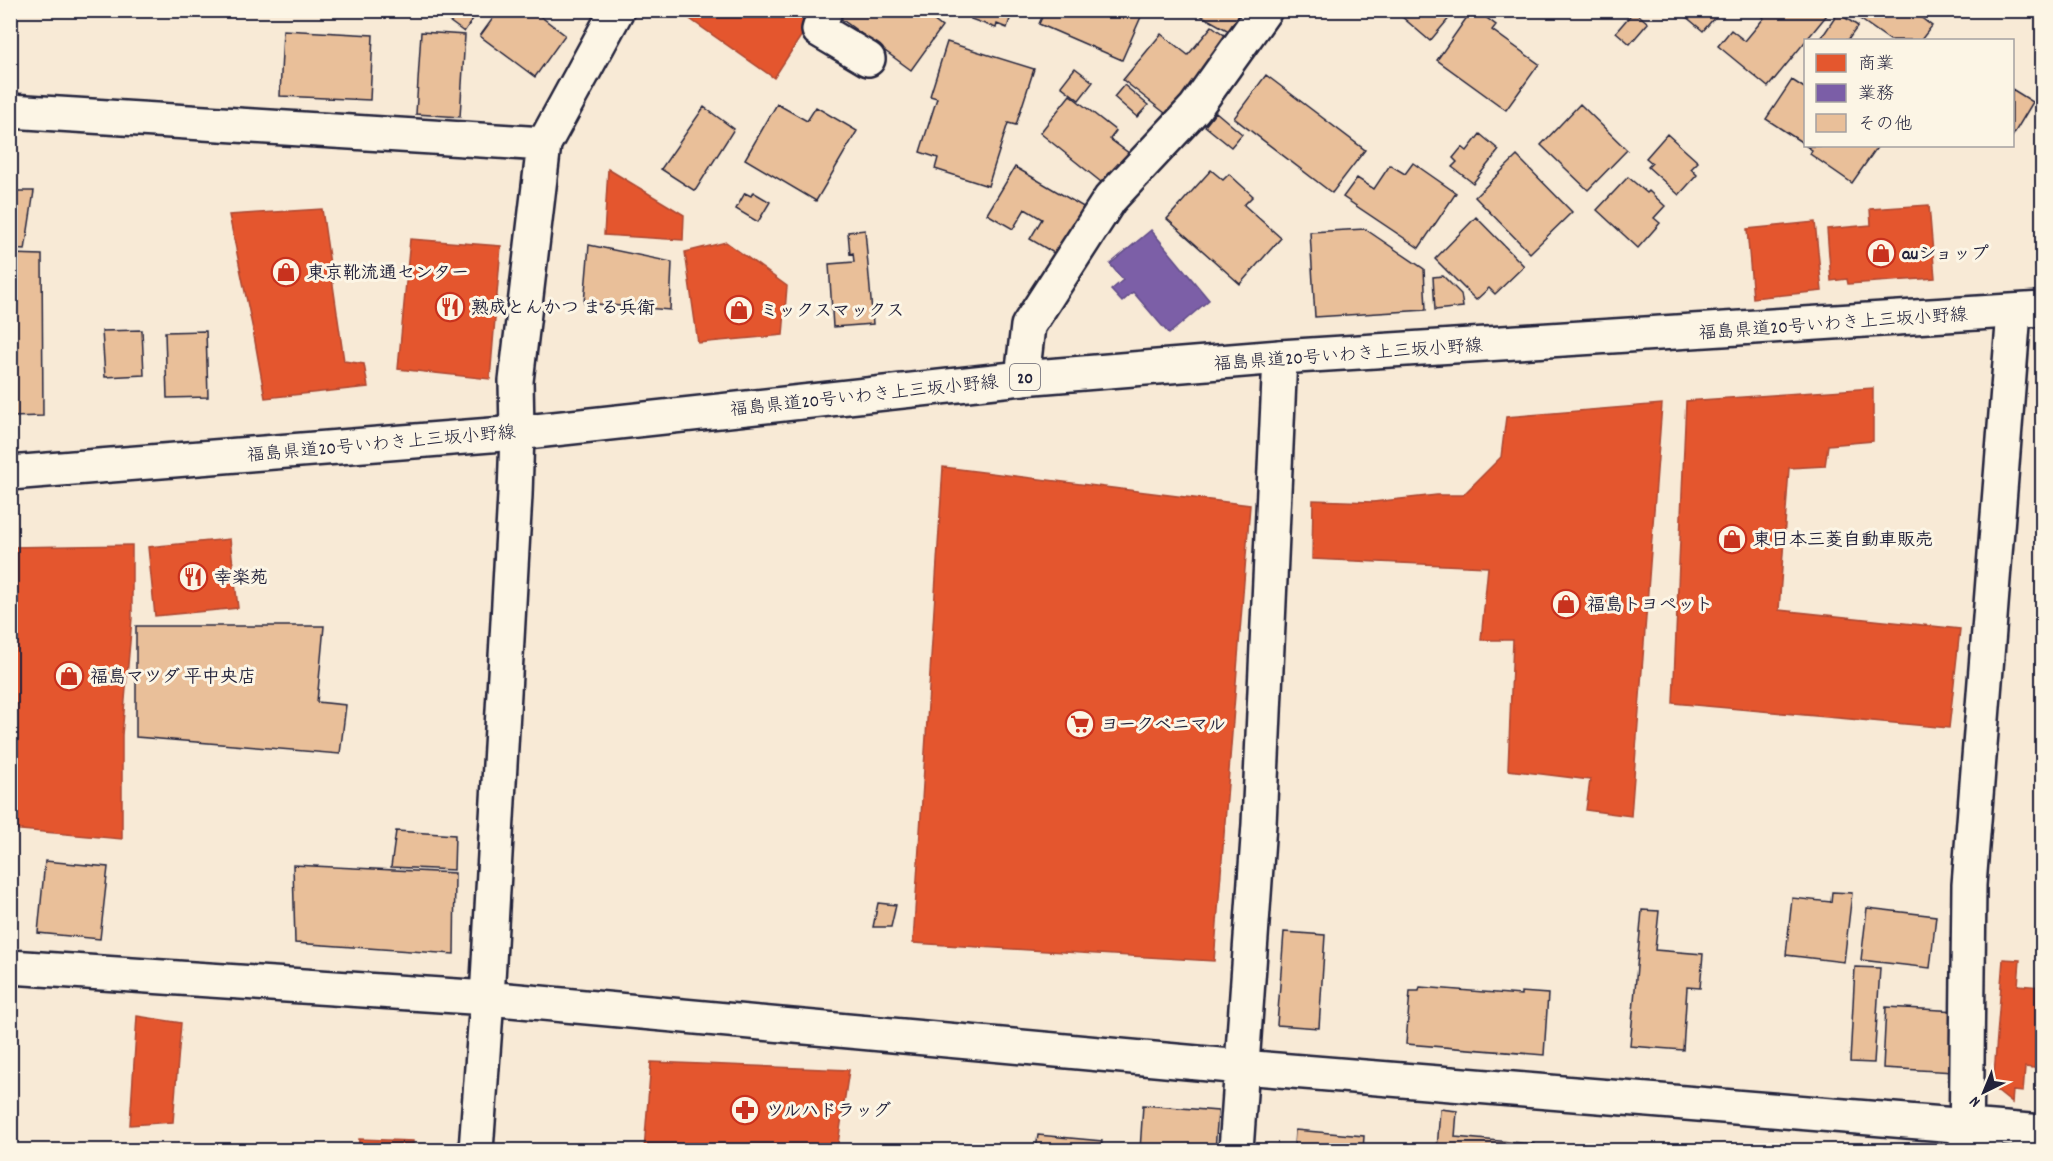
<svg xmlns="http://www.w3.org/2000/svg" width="2053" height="1161" font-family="Dekko,'Klee One',sans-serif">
  <rect width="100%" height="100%" fill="#f8ead6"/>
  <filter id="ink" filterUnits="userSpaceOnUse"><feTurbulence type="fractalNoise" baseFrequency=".0167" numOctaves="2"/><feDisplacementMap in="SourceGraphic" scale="12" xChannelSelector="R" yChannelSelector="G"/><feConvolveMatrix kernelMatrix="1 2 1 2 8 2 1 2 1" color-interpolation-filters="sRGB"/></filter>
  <g filter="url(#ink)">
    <path fill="#e4572e" stroke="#aa4732" stroke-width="1.5" d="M 677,10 L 811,10 L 816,13 L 774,78 Z
      M 608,169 L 684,215 L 683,240 L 604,235 Z
      M 1929,205 L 1935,278 L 1848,284 L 1847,279 L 1831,281 L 1827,229 L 1871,225 L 1870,209 Z
      M 322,209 L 344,361 L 364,364 L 368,387 L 265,398 L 253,330 L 229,215 Z
      M 1815,222 L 1822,291 L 1753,298 L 1747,229 Z
      M 410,239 L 501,246 L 490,379 L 398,369 Z
      M 726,242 L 787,286 L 783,335 L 698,343 L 685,252 Z
      M 1873,388 L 1873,441 L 1828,445 L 1825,466 L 1789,468 L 1779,610 L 1960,629 L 1949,728 L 1673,703 L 1686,401 Z
      M 1662,404 L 1631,816 L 1586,810 L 1590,780 L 1508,770 L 1513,640 L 1481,640 L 1488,567 L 1312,559 L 1313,500 L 1373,502 L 1437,495 L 1463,495 L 1501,457 L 1506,417 Z
      M 943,467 L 1250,505 L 1214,961 L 913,943 Z
      M 230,539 L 238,608 L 155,616 L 148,547 Z
      M 132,545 L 132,618 L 122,735 L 122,839 L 10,829 L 10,547 Z
      M 2003,959 L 2020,960 L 2018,985 L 2042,987 L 2042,1069 L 2025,1067 L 2023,1092 L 2013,1091 L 2012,1103 L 1993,1088 Z
      M 137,1016 L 181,1023 L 173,1122 L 130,1125 Z
      M 651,1062 L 849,1070 L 837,1150 L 644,1150 Z
      M 359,1139 L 413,1141 L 413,1150 L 358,1150 Z"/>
    <path fill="#7b5ea7" stroke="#604c87" stroke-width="1.5" d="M 1151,230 L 1209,300 L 1169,334 L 1133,292 L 1122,302 L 1111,290 L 1123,280 L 1110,264 Z"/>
    <path fill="#e9bf99" stroke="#22223b" stroke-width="1.5" d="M 434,10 L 479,10 L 464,32 Z
      M 499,10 L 532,10 L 565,35 L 535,77 L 480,36 Z
      M 829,10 L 908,10 L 913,14 L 915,10 L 920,10 L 942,27 L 911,70 Z
      M 972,10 L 1013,10 L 1007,28 L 997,24 L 996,28 L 971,19 L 974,11 Z
      M 1045,10 L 1144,10 L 1122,60 L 1039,24 Z
      M 1203,10 L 1250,10 L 1236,35 L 1200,15 Z
      M 1394,10 L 1456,10 L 1430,41 Z
      M 1472,10 L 1476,10 L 1496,25 L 1492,30 L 1539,64 L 1506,110 L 1437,60 Z
      M 1678,10 L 1704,10 L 1714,18 L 1703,31 Z
      M 1755,10 L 1831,10 L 1768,87 L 1718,46 L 1731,30 L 1745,41 L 1764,18 Z
      M 1847,10 L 1911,10 L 1932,26 L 1921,40 L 1890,40 Z
      M 1634,11 L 1648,23 L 1630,44 L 1616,32 Z
      M 1838,13 L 1858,26 L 1848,40 L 1820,40 Z
      M 1212,26 L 1231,40 L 1170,117 L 1123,80 L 1161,34 L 1188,55 Z
      M 283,30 L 373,35 L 370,100 L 280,96 Z
      M 421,32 L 465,35 L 460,117 L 416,114 Z
      M 947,42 L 1034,69 L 1016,125 L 1008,123 L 988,186 L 935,169 L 938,158 L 920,152 L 937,98 L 930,96 Z
      M 1075,68 L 1093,82 L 1079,100 L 1061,86 Z
      M 1266,75 L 1365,150 L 1332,193 L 1234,118 Z
      M 1792,80 L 1806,89 L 1806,145 L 1766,119 Z
      M 1124,85 L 1148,105 L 1137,117 L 1114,97 Z
      M 2012,89 L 2033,102 L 2012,137 Z
      M 1070,95 L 1116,131 L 1110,139 L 1130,154 L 1106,186 L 1040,133 Z
      M 777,104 L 807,121 L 816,107 L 857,131 L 816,201 L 745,159 Z
      M 1580,104 L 1627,150 L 1588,190 L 1541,145 Z
      M 704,107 L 734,129 L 695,191 L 661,169 Z
      M 1216,112 L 1242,134 L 1231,147 L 1205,126 Z
      M 1480,134 L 1499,150 L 1473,183 L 1452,167 L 1457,162 L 1453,158 L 1462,147 L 1467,151 Z
      M 1667,134 L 1698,162 L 1691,169 L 1697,175 L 1679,195 L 1648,167 L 1652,163 L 1646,158 Z
      M 1806,146 L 1878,146 L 1852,183 L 1810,154 L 1812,150 Z
      M 1517,156 L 1572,212 L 1530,253 L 1475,197 Z
      M 1413,163 L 1456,193 L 1419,248 L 1343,197 L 1357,178 L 1374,189 L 1390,165 L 1405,174 Z
      M 1015,167 L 1087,209 L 1059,256 L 1030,239 L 1042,219 L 1025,209 L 1013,229 L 987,214 Z
      M 1211,170 L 1223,180 L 1229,174 L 1253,196 L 1244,205 L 1281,238 L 1240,284 L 1167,219 Z
      M 1628,177 L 1647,193 L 1649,191 L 1665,206 L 1654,218 L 1660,223 L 1638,248 L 1597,210 Z
      M 10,191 L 34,191 L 25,250 L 10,249 Z
      M 753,192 L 770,202 L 758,222 L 736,209 L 745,193 L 751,196 Z
      M 1476,217 L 1524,266 L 1495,294 L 1489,288 L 1476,300 L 1435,259 Z
      M 1365,229 L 1424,269 L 1426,310 L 1315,317 L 1310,232 Z
      M 865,230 L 873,324 L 833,327 L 829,264 L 854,262 L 853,253 L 850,254 L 848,232 Z
      M 589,245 L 672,262 L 670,310 L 584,303 Z
      M 10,254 L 42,255 L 43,416 L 10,417 Z
      M 1443,276 L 1461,294 L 1463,307 L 1435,310 L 1433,277 Z
      M 142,330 L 144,375 L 105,377 L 102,331 Z
      M 206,331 L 208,397 L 167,398 L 165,332 Z
      M 136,626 L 324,626 L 317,702 L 346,705 L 340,754 L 136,737 Z
      M 396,831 L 455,835 L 454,870 L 391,867 Z
      M 45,861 L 108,867 L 100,939 L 38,933 Z
      M 293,865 L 455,873 L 454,954 L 295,943 Z
      M 1832,892 L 1852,893 L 1844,962 L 1786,955 L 1792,898 L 1831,902 Z
      M 878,903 L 896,905 L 891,927 L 873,927 Z
      M 1867,908 L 1936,916 L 1930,968 L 1861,960 Z
      M 1642,910 L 1659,911 L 1655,950 L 1703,954 L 1700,988 L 1687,987 L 1683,1050 L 1630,1046 Z
      M 1284,932 L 1325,935 L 1319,1028 L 1277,1025 Z
      M 1855,967 L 1880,968 L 1874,1063 L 1850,1062 Z
      M 1420,987 L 1521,995 L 1521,992 L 1548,994 L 1544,1055 L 1406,1044 L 1410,991 L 1419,991 Z
      M 1886,1007 L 1958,1011 L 1955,1072 L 1883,1068 Z
      M 1143,1105 L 1218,1111 L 1215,1150 L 1140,1150 Z
      M 1440,1109 L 1457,1111 L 1455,1137 L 1534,1144 L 1534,1150 L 1437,1150 Z
      M 1295,1130 L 1364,1136 L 1363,1150 L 1277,1150 L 1277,1145 L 1294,1146 Z
      M 1038,1135 L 1102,1141 L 1101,1150 L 1036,1150 Z
      M 287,1145 L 351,1149 L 351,1150 L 287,1150 Z"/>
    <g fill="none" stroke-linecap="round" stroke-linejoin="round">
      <g stroke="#22223b" stroke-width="38">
        <path id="minor" d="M 825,10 L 819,30 L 868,59
          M 10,111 L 544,144
          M 1022,378 L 1028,326 L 1110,199 L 1195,108 L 1265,10
          M 10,967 L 487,998 L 1242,1067 L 2042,1132
          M 476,1150 L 487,998 L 515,495 L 517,433 L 516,381 L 544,144 L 617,10
          M 1236,1150 L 1259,824 L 1280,357
          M 1966,1150 L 1969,885 L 2014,312"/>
      </g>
      <g stroke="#22223b" stroke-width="38">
        <path id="major" d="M 10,473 L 517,433 L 1022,378 L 1280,357 L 2042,309"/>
      </g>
      <use href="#minor" stroke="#fcf5e5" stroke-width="33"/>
      <use href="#major" stroke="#fcf5e5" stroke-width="33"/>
    </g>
  </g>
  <defs>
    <g id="shop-ring" transform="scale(1.5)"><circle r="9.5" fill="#fcf5e5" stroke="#c8321e" stroke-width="1.5"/><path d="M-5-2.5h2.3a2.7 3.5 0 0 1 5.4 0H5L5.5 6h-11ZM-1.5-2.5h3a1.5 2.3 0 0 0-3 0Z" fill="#c8321e"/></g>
    <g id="restaurant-ring" transform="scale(1.5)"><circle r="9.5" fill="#fcf5e5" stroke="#c8321e" stroke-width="1.5"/><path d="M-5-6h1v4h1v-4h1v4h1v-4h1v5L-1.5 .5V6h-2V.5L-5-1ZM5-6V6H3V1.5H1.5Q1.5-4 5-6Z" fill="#c8321e"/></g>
    <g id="supermarket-ring" transform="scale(1.5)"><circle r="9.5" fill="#fcf5e5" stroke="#c8321e" stroke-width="1.5"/><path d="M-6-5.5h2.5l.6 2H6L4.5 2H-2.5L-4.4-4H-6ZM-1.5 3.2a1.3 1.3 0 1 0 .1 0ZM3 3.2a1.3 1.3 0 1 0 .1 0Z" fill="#c8321e"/></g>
    <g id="pharmacy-ring" transform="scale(1.5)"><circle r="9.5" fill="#fcf5e5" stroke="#c8321e" stroke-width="1.5"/><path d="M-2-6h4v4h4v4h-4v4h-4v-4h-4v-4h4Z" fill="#c8321e"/></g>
  </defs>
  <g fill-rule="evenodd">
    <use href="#shop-ring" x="1881" y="253"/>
    <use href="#shop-ring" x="286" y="272"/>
    <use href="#restaurant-ring" x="450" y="307"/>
    <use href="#shop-ring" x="739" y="310"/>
    <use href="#shop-ring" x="1732" y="539"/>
    <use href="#restaurant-ring" x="193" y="577"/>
    <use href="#shop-ring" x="1566" y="604"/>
    <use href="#shop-ring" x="69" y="676"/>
    <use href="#supermarket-ring" x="1080" y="724"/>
    <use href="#pharmacy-ring" x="745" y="1110"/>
  </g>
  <g text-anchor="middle" stroke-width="6" stroke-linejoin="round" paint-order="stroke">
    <rect fill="#fcf5e5" stroke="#63616e" stroke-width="1.5" x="1010" y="364" width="30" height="26" rx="4.5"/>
    <g font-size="16" font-weight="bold" fill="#22223b">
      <text x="1025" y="383">20</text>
    </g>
    <g font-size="18" font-weight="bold" fill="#22223b" stroke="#fcf5e5" text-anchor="start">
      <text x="1902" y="259">auショップ</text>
      <text x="307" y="278">東京靴流通センター</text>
      <text x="471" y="313">熟成とんかつ まる兵衛</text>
      <text x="760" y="316">ミックスマックス</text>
      <text x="1753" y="545">東日本三菱自動車販売</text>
      <text x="214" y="583">幸楽苑</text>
      <text x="1587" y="610">福島トヨペット</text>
      <text x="90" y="682">福島マツダ 平中央店</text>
      <text x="1101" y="730">ヨークベニマル</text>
      <text x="766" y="1116">ツルハドラッグ</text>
    </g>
    <g font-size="18" fill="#22223b" stroke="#fcf5e5">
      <text transform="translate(1833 323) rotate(-4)" y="6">福島県道20号いわき上三坂小野線</text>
      <text transform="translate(1348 354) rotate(-4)" y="6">福島県道20号いわき上三坂小野線</text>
      <text transform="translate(864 395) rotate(-6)" y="6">福島県道20号いわき上三坂小野線</text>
      <text transform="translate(381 443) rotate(-5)" y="6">福島県道20号いわき上三坂小野線</text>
    </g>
  </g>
  <rect width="2053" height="1161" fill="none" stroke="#fcf5e5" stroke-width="36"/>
  <rect x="18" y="18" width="2017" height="1125" fill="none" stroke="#22223b" stroke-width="2" filter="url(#ink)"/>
  <rect x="1804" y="39" width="210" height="108" fill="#fcf5e5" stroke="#a5a1a1" stroke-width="1.5"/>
  <rect x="1816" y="54" width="30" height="18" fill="#e4572e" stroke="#a5a1a1" stroke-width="1.5"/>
  <text x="1858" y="69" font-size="18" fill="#22223b">商業</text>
  <rect x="1816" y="84" width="30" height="18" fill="#7b5ea7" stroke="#a5a1a1" stroke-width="1.5"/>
  <text x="1858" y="99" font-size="18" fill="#22223b">業務</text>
  <rect x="1816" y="114" width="30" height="18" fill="#e9bf99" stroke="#a5a1a1" stroke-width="1.5"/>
  <text x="1858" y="129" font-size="18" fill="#22223b">その他</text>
  <g transform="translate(1984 1092) rotate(223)" stroke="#fcf5e5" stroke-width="4.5" paint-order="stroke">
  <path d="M0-4.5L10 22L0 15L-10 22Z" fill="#22223b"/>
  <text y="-9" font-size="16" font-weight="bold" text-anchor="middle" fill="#22223b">N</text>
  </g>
</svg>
